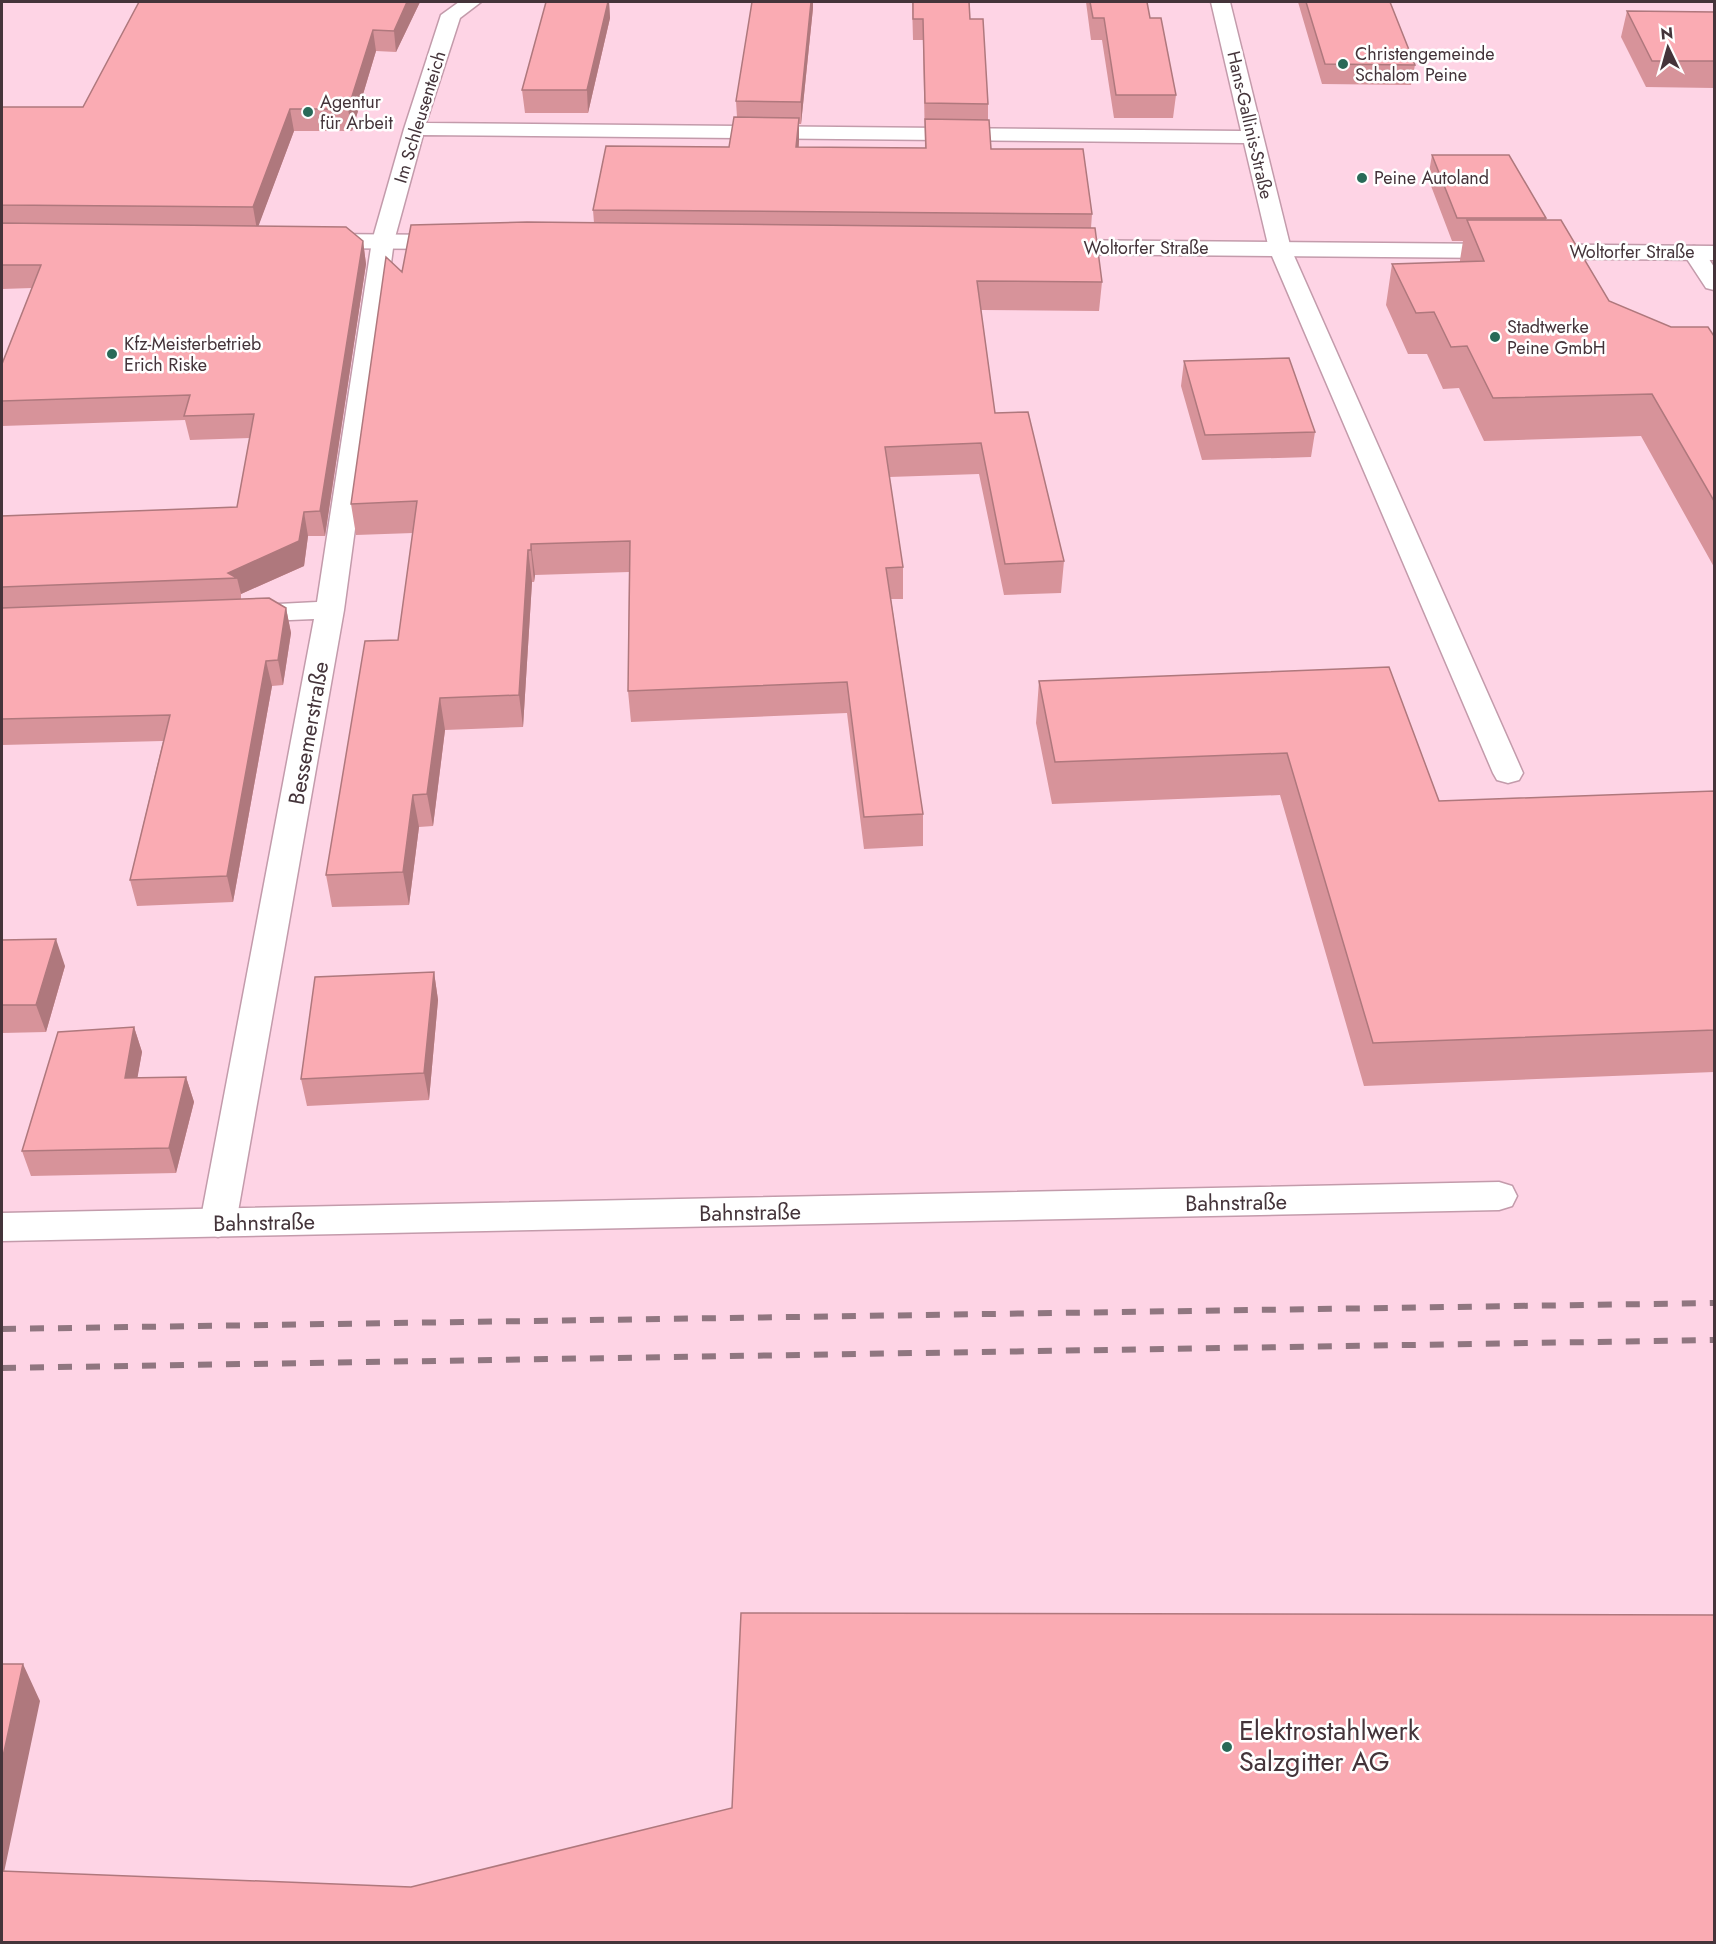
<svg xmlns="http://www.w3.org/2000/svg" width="1716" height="1944" font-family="Jost,sans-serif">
  <rect width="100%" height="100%" fill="#fed4e5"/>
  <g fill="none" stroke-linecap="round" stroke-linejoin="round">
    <g stroke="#c39bab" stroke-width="3">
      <path id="lane" d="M 1280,242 L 1288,244 L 1291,249 L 1523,773 L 1519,780 L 1508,783 L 1497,780 L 1493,773 L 1269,249 L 1272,244 Z
        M 1694,246 L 1702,248 L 1714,267 L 1714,290 L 1706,288 L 1683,253 L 1686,248 Z
        M 1499,1182 L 1512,1186 L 1517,1196 L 1512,1206 L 1499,1210 L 2,1241 L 2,1213 Z"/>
    </g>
    <g stroke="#c39bab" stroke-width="3">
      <path id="street" d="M 459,2 L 481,2 L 460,18 L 426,123 L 1241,131 L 1211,2 L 1230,2 L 1291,249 L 1288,254 L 1280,256 L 1272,254 L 1269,249 L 1244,143 L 423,135 L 394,241 L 344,610 L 236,1223 L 231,1233 L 218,1237 L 205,1233 L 200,1223 L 314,619 L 242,622 L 232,620 L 228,614 L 232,608 L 242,606 L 317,602 L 372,241 L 404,129 L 441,15 Z"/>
    </g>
    <g stroke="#c39bab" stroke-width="3">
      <path id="secondary" d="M 318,234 L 453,235 L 461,237 L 464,242 L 461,247 L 453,249 L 318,248 L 310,246 L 307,241 L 310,236 Z
        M 1053,240 L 1714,246 L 1714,260 L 1053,254 L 1045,252 L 1042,247 L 1045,242 Z"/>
    </g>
    <use href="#lane" fill="#fff" fill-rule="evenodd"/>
    <use href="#street" fill="#fff" fill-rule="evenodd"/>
    <use href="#secondary" fill="#fff" fill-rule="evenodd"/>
    <path stroke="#907680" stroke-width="6" stroke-dasharray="14 14" stroke-linecap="butt" d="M 2,1329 L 1714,1303
      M 2,1368 L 1714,1340"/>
  </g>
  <path fill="#d7939a" d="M 420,2 L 396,52 L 376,51 L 352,131 L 294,131 L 258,226 L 363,241 L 366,264 L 325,536 L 308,536 L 304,566 L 241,594 L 241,599 L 286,608 L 291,633 L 283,685 L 272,686 L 233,902 L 137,906 L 130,880 L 163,741 L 2,745 L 2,516 L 237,507 L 250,438 L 190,440 L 185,420 L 2,426 L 2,364 L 32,288 L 2,289 L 2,107 L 83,107 Z
    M 546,2 L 609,2 L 610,18 L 588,113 L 525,113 L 522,90 Z
    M 912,2 L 969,2 L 970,19 L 988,104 L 988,120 L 991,149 L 1092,214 L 1091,228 L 1102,282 L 1099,311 L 981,310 L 995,413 L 1064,561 L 1061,593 L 1004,595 L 979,474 L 889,477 L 903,567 L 903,599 L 891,599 L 923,814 L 923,846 L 864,849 L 847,713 L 631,722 L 628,691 L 629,572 L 535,575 L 534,582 L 532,582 L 523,727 L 445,730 L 433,826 L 419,827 L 409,905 L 332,907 L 326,875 L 398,640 L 413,533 L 356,535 L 351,504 L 402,272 L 594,223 L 593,210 L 729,147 L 737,117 L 736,101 L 813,8 L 801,124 L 799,124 L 799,147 L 925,148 L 923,40 L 913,40 Z
    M 1086,2 L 1147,2 L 1150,18 L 1176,95 L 1173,118 L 1114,118 L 1102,40 L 1091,40 Z
    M 1298,2 L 1390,2 L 1415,65 L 1411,85 L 1322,84 Z
    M 1627,11 L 1714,12 L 1714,88 L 1646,87 L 1621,37 Z
    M 1432,155 L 1546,218 L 1546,220 L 1609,301 L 1671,327 L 1714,336 L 1714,567 L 1641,436 L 1484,441 L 1459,388 L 1443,389 L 1427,354 L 1408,354 L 1386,305 L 1392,264 L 1460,262 L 1460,260 L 1463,241 L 1452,241 L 1428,178 Z
    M 1184,361 L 1315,432 L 1311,457 L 1202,460 L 1181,386 Z
    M 1389,667 L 1439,801 L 1714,791 L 1714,1072 L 1364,1086 L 1280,795 L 1052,804 L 1036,723 L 1039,681 Z
    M 2,940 L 65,966 L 46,1032 L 2,1033 Z
    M 434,972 L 438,1000 L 429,1100 L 307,1106 L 301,1079 Z
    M 134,1027 L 142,1052 L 137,1078 L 186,1077 L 194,1102 L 176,1173 L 31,1176 L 22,1151 Z"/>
  <path fill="#af787d" d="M 407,2 L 420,2 L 396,52 L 394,31 Z
    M 608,2 L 609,2 L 610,18 L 588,113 L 587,90 Z
    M 811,2 L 813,2 L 813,8 L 801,124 L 801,102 Z
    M 373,30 L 376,51 L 352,131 L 348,109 Z
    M 290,109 L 294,131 L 257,230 L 253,207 Z
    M 799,118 L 799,141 L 796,171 L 796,147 Z
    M 363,241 L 366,264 L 325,536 L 320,511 Z
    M 304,512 L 308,536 L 304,566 L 241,594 L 237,578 L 228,573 Z
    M 531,544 L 535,575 L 534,582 L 531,550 Z
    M 528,550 L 532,582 L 523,727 L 519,695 Z
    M 286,608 L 291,633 L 283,685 L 278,660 Z
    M 266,661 L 272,686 L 233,902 L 227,876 Z
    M 440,698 L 445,730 L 433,826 L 427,794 Z
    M 413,795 L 419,827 L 409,905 L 403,872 Z
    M 56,939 L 65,966 L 46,1032 L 36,1005 Z
    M 434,972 L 438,1000 L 429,1100 L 424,1073 Z
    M 134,1027 L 142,1052 L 133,1103 L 125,1078 Z
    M 186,1077 L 194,1102 L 176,1173 L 169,1148 Z
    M 23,1664 L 40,1701 L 2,1882 L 2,1761 Z"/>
  <path fill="#faabb3" stroke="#af787d" stroke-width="1.5" d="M 139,2 L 407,2 L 394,31 L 373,30 L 348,109 L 290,109 L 253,207 L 2,205 L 2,107 L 83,107 Z
    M 546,2 L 608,2 L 587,90 L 522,90 Z
    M 752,2 L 811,2 L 801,102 L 736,101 Z
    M 913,2 L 969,2 L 970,19 L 983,19 L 988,104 L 925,103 L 923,19 L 913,19 Z
    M 1090,2 L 1147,2 L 1150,18 L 1161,18 L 1176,95 L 1116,95 L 1104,18 L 1093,18 Z
    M 1306,2 L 1390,2 L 1415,65 L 1325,64 Z
    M 1627,11 L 1714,12 L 1714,61 L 1652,61 Z
    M 734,117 L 799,118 L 796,147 L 926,148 L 925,119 L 989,120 L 991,149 L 1083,149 L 1092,214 L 593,210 L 606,146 L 729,147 Z
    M 1432,155 L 1509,155 L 1546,218 L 1457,218 Z
    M 1467,220 L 1561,220 L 1609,301 L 1671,327 L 1708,327 L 1714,336 L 1714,501 L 1652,394 L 1493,398 L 1467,346 L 1451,347 L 1434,312 L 1416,313 L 1392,264 L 1484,261 Z
    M 527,222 L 1095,228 L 1102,282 L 977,281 L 995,413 L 1028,412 L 1064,561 L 1005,564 L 981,443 L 885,447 L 903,567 L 886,568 L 923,814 L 864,817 L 847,682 L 628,691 L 630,541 L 531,544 L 531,550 L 528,550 L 519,695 L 440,698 L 427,794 L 413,795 L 403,872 L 326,875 L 365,641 L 398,640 L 417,501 L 351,504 L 386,257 L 402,272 L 411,225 Z
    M 2,223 L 346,227 L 363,241 L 320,511 L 304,512 L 299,541 L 228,573 L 237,578 L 2,587 L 2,516 L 237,507 L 254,414 L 184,416 L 190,395 L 2,401 L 2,364 L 41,265 L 2,265 Z
    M 1289,358 L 1315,432 L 1205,435 L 1184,361 Z
    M 269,598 L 286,608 L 278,660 L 266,661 L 227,876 L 130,880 L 170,715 L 2,719 L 2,608 Z
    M 1389,667 L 1439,801 L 1714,791 L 1714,1030 L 1373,1043 L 1287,753 L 1055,762 L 1039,681 Z
    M 56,939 L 36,1005 L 2,1005 L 2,940 Z
    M 434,972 L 424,1073 L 301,1079 L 315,977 Z
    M 134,1027 L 125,1078 L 186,1077 L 169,1148 L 22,1151 L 58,1032 Z
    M 741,1613 L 1714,1615 L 1714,1942 L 2,1942 L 2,1871 L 411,1887 L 732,1808 Z
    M 2,1664 L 23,1664 L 2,1761 Z"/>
  <g fill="#296a58" stroke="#fff" stroke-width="2">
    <circle cx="1343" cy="64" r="6"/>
    <circle cx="308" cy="112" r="6"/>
    <circle cx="1362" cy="178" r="6"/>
    <circle cx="1495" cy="337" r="6"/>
    <circle cx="112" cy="354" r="6"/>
    <circle cx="1227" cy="1747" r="6"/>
  </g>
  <g text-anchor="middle" stroke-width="5" stroke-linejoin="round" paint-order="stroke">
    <g font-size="18" fill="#44343a" stroke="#fff" text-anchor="start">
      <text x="1355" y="60">Christengemeinde<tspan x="1355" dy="21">Schalom Peine</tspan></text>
      <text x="320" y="108">Agentur<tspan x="320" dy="21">für Arbeit</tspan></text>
      <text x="1374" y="184">Peine Autoland</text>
      <text x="1507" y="333">Stadtwerke<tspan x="1507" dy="21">Peine GmbH</tspan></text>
      <text x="124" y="350">Kfz-Meisterbetrieb<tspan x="124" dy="21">Erich Riske</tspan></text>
    </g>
    <g font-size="18" fill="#44343a" stroke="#fff">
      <text transform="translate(420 117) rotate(-73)" y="6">Im Schleusenteich</text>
      <text transform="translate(1250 125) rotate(77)" y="6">Hans-Gallinis-Straße</text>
      <text x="1146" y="254">Woltorfer Straße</text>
      <text x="1632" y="258">Woltorfer Straße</text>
    </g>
    <g font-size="22" fill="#44343a" stroke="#fff">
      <text transform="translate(308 733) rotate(-80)" y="8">Bessemerstraße</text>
      <text transform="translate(1236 1202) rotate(-1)" y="8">Bahnstraße</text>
      <text transform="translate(750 1212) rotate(-1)" y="8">Bahnstraße</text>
      <text transform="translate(264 1222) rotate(-1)" y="8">Bahnstraße</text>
    </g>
    <g font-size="27" fill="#44343a" stroke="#fff" text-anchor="start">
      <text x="1239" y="1740">Elektrostahlwerk<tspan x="1239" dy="31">Salzgitter AG</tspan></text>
    </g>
  </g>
  <rect width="1716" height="1944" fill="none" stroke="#44343a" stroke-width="6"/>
  <g transform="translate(1668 48) rotate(355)" stroke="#ffffff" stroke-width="4.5" paint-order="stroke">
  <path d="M0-4.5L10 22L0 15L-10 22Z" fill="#44343a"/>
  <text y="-9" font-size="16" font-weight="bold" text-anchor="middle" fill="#44343a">N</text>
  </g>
</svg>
